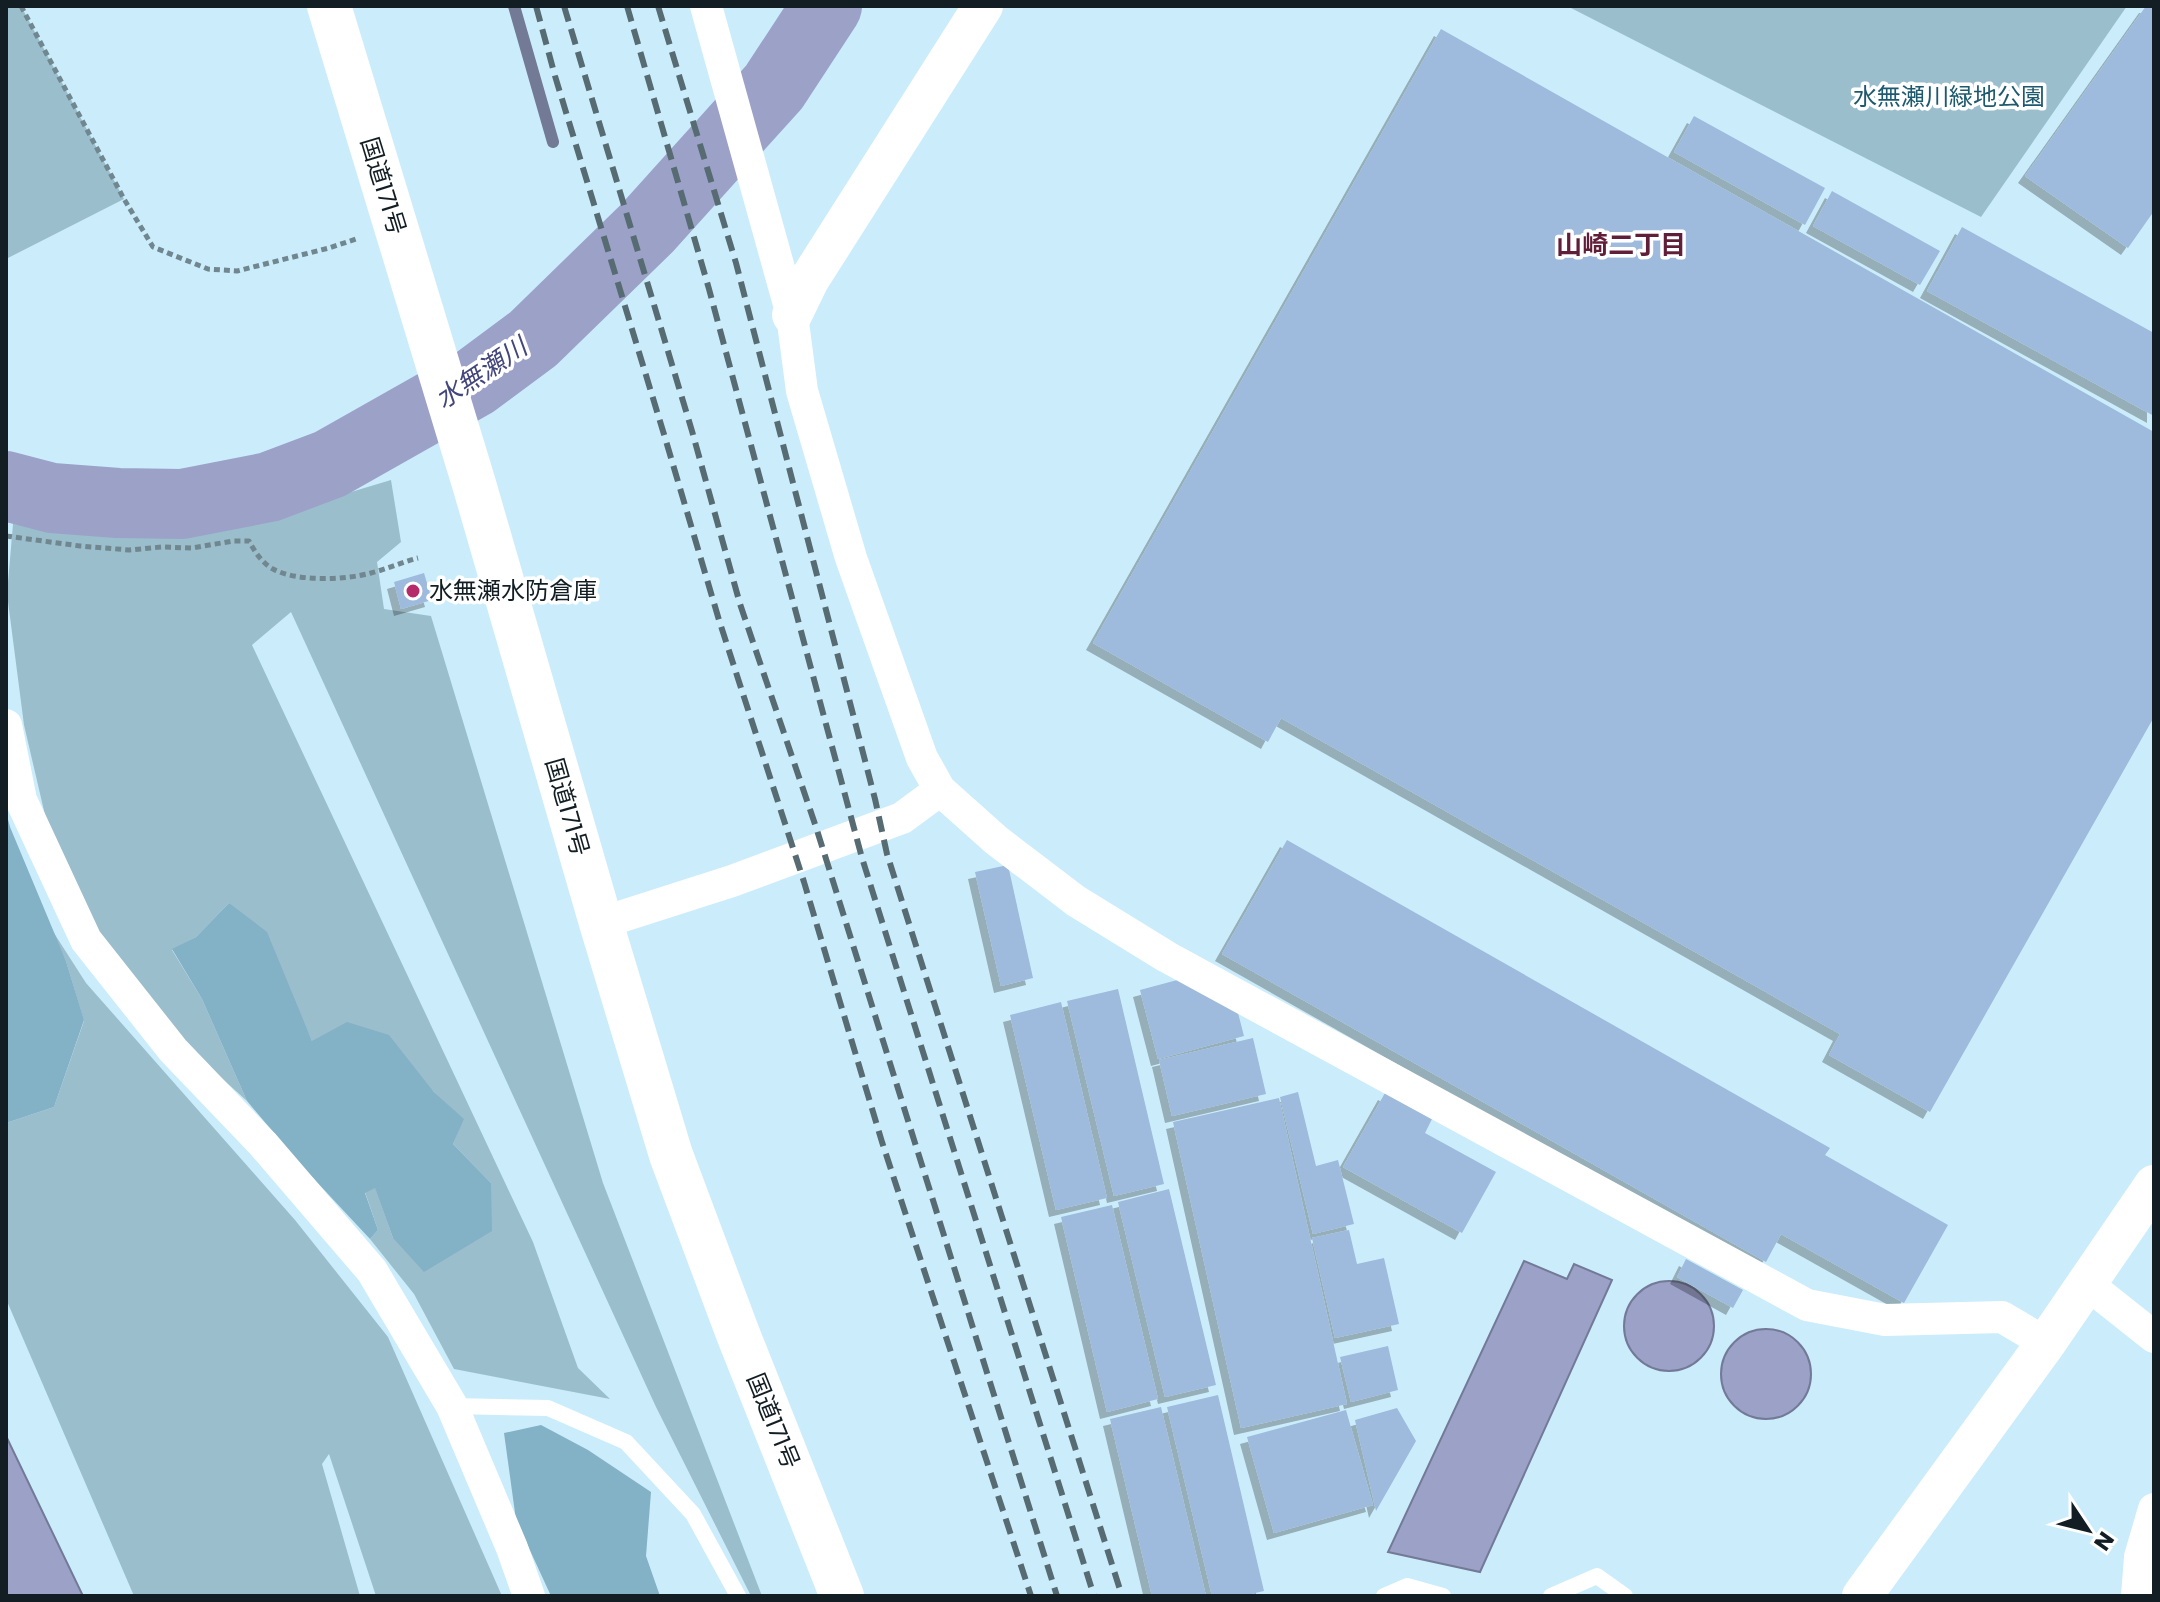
<svg xmlns="http://www.w3.org/2000/svg" width="2160" height="1602" font-family="Poppins,'Noto Sans JP',sans-serif">
  <defs>
    <filter id="shadow"><feDropShadow dx="-7" dy="7" stdDeviation="0" flood-color="#0004"/></filter>
  </defs>
  <rect width="100%" height="100%" fill="#cbedfb"/>
  <path fill="#9bbecd" d="M 6,6 L 21,6 L 124,199 L 6,259 Z
    M 1567,6 L 2127,6 L 1981,217 Z
    M 391,480 L 401,542 L 377,562 L 384,609 L 431,616 L 603,1183 L 762,1596 L 751,1596 L 656,1407 L 291,612 L 252,645 L 533,1242 L 578,1368 L 610,1399 L 454,1369 L 414,1294 L 370,1239 L 378,1230 L 365,1192 L 375,1187 L 393,1238 L 491,1183 L 453,1144 L 463,1119 L 433,1091 L 312,1041 L 298,1010 L 229,903 L 196,937 L 172,950 L 202,999 L 247,1101 L 176,1037 L 108,952 L 52,845 L 24,725 L 7,594 L 13,524 L 161,535 L 261,519 Z
    M 52,930 L 86,983 L 295,1220 L 388,1337 L 502,1596 L 376,1596 L 329,1454 L 322,1464 L 360,1596 L 134,1596 L 6,1299 L 6,1123 L 54,1107 L 84,1021 L 66,961 Z"/>
  <path fill="#83b1c5" d="M 6,812 L 10,827 L 66,961 L 84,1020 L 54,1107 L 6,1123 Z
    M 229,903 L 267,932 L 312,1041 L 347,1022 L 389,1035 L 433,1091 L 464,1119 L 453,1144 L 491,1183 L 492,1231 L 424,1272 L 393,1238 L 375,1188 L 365,1193 L 378,1230 L 370,1239 L 300,1164 L 247,1101 L 202,999 L 172,949 L 196,937 Z
    M 541,1425 L 588,1450 L 651,1492 L 646,1556 L 660,1596 L 551,1596 L 516,1520 L 504,1433 Z"/>
  <path fill="#9ca1c8" stroke="#737a96" stroke-width="2" d="M 1524,1261 L 1567,1279 L 1574,1264 L 1612,1280 L 1480,1572 L 1388,1552 Z
    M1624 1326a45 45 0 1 1 90 0a45 45 0 1 1-90 0Z
    M1721 1374a45 45 0 1 1 90 0a45 45 0 1 1-90 0Z
    M 6,1436 L 83,1596 L 6,1596 Z"/>
  <g fill="none" stroke-linecap="round" stroke-linejoin="round">
    <path stroke="#737a96" stroke-width="12" d="M 514,6 L 553,142"/>
    <path stroke="#9ca1c8" stroke-width="70" d="M 6,486 L 52,498 L 118,503 L 182,504 L 269,487 L 330,464 L 475,382 L 533,339 L 647,228 L 774,87 L 827,6"/>
  </g>
  <path fill="#9ebadc" filter="url(#shadow)" d="M 2146,6 L 2154,6 L 2154,211 L 2128,248 L 2025,176 Z
    M 1441,29 L 2154,432 L 2154,717 L 1930,1112 L 1829,1055 L 1840,1034 L 1281,718 L 1268,742 L 1093,643 Z
    M 1694,116 L 1825,188 L 1805,225 L 1674,152 Z
    M 1832,191 L 1940,251 L 1920,285 L 1813,226 Z
    M 1962,227 L 2154,333 L 2154,416 L 1927,291 Z
    M 424,573 L 432,600 L 401,609 L 394,582 Z
    M 1287,840 L 1830,1148 L 1825,1155 L 1948,1225 L 1904,1303 L 1781,1234 L 1766,1262 L 1222,954 Z
    M 1008,865 L 1033,978 L 1001,986 L 975,872 Z
    M 1181,979 L 1237,1009 L 1244,1036 L 1158,1059 L 1140,990 Z
    M 1118,989 L 1164,1184 L 1114,1196 L 1067,1001 Z
    M 1061,1002 L 1107,1198 L 1056,1210 L 1010,1015 Z
    M 1253,1038 L 1266,1094 L 1172,1116 L 1159,1060 Z
    M 1298,1092 L 1316,1166 L 1338,1160 L 1354,1224 L 1313,1234 L 1280,1097 Z
    M 1385,1093 L 1432,1119 L 1425,1133 L 1496,1172 L 1462,1233 L 1343,1167 Z
    M 1279,1098 L 1347,1404 L 1241,1428 L 1173,1122 Z
    M 1169,1189 L 1216,1385 L 1165,1397 L 1118,1202 Z
    M 1112,1205 L 1158,1399 L 1107,1412 L 1061,1217 Z
    M 1349,1230 L 1357,1264 L 1384,1258 L 1399,1324 L 1335,1338 L 1312,1238 Z
    M 1686,1259 L 1743,1290 L 1733,1308 L 1677,1277 Z
    M 1388,1346 L 1398,1390 L 1351,1402 L 1340,1357 Z
    M 1218,1395 L 1264,1591 L 1242,1596 L 1212,1596 L 1167,1407 Z
    M 1161,1407 L 1206,1596 L 1152,1596 L 1110,1419 Z
    M 1397,1408 L 1416,1441 L 1376,1511 L 1355,1420 Z
    M 1346,1410 L 1373,1505 L 1274,1533 L 1247,1437 Z"/>
  <g fill="none" stroke-linecap="round" stroke-linejoin="round">
    <path stroke="#708790" stroke-width="5" stroke-dasharray="6 4" stroke-linecap="butt" d="M 21,6 L 124,199 L 153,247 L 208,269 L 237,271 L 329,248 L 356,239
      M 6,536 L 80,546 L 129,550 L 162,547 L 192,548 L 233,541 L 249,541 C 255,552 262,563 273,569 C 297,582 345,580 371,573 C 387,569 402,562 418,558"/>
    <path stroke="#fff" stroke-width="16" d="M 452,1406 L 548,1408 L 626,1442 L 693,1514 L 738,1596
      M 1384,1596 L 1407,1586 L 1443,1596
      M 1551,1596 L 1597,1576 L 1625,1596"/>
    <path stroke="#fff" stroke-width="32" d="M 6,725 L 21,800 L 86,940 L 173,1050 L 263,1144 L 372,1271 L 452,1406 L 512,1548 L 529,1596
      M 940,790 L 996,840 L 1076,901 L 1167,957 L 1807,1305 L 1885,1320 L 2002,1317 L 2046,1343
      M 601,923 L 732,881 L 902,818 L 940,790 L 922,758 L 851,558 L 802,391 L 792,315 L 706,6
      M 2086,1283 L 2154,1337
      M 2137,1596 L 2140,1557 L 2154,1509"/>
    <path stroke="#fff" stroke-width="40" d="M 792,315 L 809,280 L 983,6
      M 1862,1596 L 2046,1343 L 2154,1185"/>
    <path stroke="#fff" stroke-width="44" d="M 329,6 L 474,484 L 601,923 L 671,1155 L 738,1334 L 842,1596"/>
    <path stroke="#576b73" stroke-width="6" stroke-dasharray="16 8" stroke-linecap="butt" d="M 536,6 L 555,76 L 666,441 L 719,620 L 804,882 L 882,1142 L 1031,1596
      M 564,6 L 692,431 L 740,604 L 816,827 L 1057,1596
      M 627,6 L 709,289 L 862,858 L 1094,1596
      M 658,6 L 736,263 L 875,799 L 887,854 L 1122,1596"/>
  </g>
  <circle fill="#b52b69" stroke="#fff" stroke-width="3" cx="413" cy="591" r="8"/>
  <g text-anchor="middle" stroke-width="7" stroke-linejoin="round" paint-order="stroke">
    <g font-size="24" fill="#1e5a6f" stroke="#fff">
      <text x="1949" y="105">水無瀬川緑地公園</text>
    </g>
    <g font-size="24" fill="#121e23" stroke="#fff">
      <text transform="translate(383 186) rotate(73)" y="8">国道171号</text>
      <text transform="translate(567 807) rotate(74)" y="8">国道171号</text>
      <text transform="translate(773 1421) rotate(68)" y="8">国道171号</text>
    </g>
    <g font-size="24" fill="#121e23" stroke="#fff" text-anchor="start">
      <text x="429" y="599">水無瀬水防倉庫</text>
    </g>
    <g font-size="26" font-weight="bold" fill="#601e39" stroke="#fff">
      <text x="1621" y="254">山崎二丁目</text>
    </g>
    <g font-size="26" font-style="italic" fill="#42467b" stroke="#fff">
      <text transform="translate(481 373) rotate(-34)" y="9">水無瀬川</text>
    </g>
  </g>
  <rect width="2160" height="1602" fill="none" stroke="#121e23" stroke-width="16"/>
  <g transform="translate(2088 1530) rotate(125)" stroke="#ffffff" stroke-width="6" paint-order="stroke">
  <path d="M0-6L14 30L0 20L-14 30Z" fill="#121e23"/>
  <text y="-12" font-size="22" font-weight="bold" text-anchor="middle" fill="#121e23">N</text>
  </g>
</svg>
